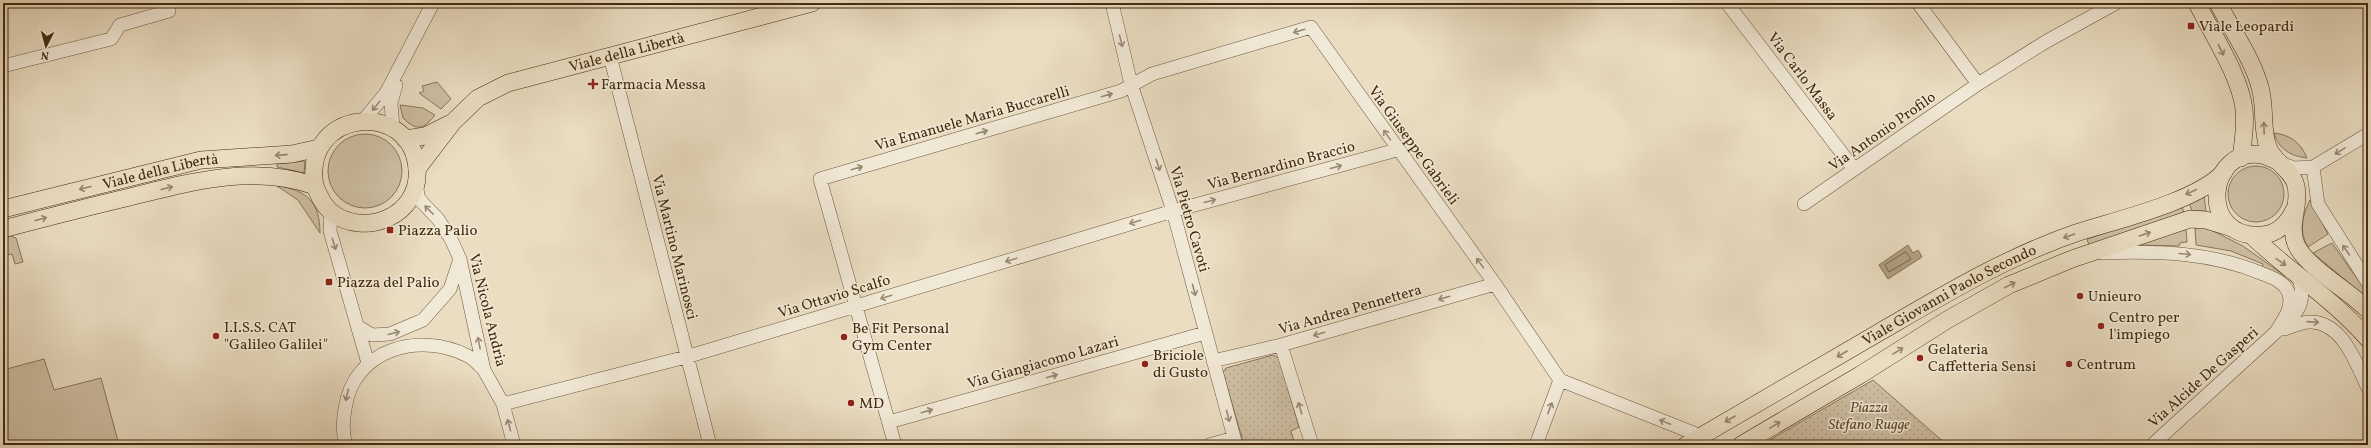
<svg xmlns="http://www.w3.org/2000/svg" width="2371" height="448" font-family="Vollkorn,serif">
  <defs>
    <pattern id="park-dots" width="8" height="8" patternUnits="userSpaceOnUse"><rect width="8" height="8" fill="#cebfa4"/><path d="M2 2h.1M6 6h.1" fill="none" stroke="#b2a48c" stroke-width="1.8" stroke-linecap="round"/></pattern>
  </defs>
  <rect width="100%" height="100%" fill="#eaddc2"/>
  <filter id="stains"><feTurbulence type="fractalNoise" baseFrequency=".005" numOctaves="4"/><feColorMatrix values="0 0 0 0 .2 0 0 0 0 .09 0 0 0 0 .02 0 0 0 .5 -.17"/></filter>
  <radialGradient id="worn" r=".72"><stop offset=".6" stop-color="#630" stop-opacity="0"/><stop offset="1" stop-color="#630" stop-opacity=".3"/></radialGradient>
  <path fill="#cebfa4" stroke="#89755a" d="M 437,82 L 451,99 L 441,109 L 419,93 L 424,91 L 422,86 Z
    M 400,105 L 423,108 L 435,115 C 424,129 417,132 403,118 Z
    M 2274,133 C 2291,135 2301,143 2307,158 C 2291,156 2279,150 2274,133 Z
    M328 171a37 37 0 1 1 74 0a37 37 0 1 1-74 0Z
    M 305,161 L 304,173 L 277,167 L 277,164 Z
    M2228 194a28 28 0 1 1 56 0a28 28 0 1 1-56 0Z
    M 277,186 C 307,190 320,202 320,233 L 298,200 Z
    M 2204,196 L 2206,211 L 2192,211 L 2189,203 Z
    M 2310,200 L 2328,234 L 2308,247 C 2299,232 2302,216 2310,200 Z
    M 2182,207 L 2184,213 L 2089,245 L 2087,239 Z
    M 2205,227 L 2243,246 L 2285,276 L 2283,279 L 2262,268 L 2263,264 L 2231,251 L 2196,245 L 2195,228 Z
    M 2186,229 L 2187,242 L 2180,243 L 2179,246 L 2136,245 Z
    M 11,236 L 16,238 L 23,262 L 15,264 L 12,254 L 3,256 L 3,238 Z
    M 2332,243 L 2368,294 L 2368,299 L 2313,253 Z
    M 44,359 L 54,390 L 101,378 L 119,445 L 3,445 L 3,370 Z"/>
  <path fill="url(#park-dots)" stroke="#89755a" d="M 1273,355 L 1279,358 L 1299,427 L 1291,431 L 1295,445 L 1244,445 L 1223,372 L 1226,368 Z
    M 1873,380 L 1947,445 L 1761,445 Z"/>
  <path fill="#b2a085" stroke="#867156" d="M 1908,245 L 1913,253 L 1918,250 L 1922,257 L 1888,279 L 1879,265 Z"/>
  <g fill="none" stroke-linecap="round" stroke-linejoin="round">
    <path stroke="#7b664a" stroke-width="1" d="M 1906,252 L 1911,259 L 1889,272 L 1885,265 Z"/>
    <g stroke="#6e583c" stroke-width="14">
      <path id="minor" d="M 1112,3 L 1131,84 L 1173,211 L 1236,445
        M 1727,3 L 1854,169
        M 1918,3 L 1978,84
        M 610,56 L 710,445
        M 3,66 L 111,39 L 120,25 L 169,11
        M 363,121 L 386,93 L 433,3
        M 393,128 L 391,103 L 396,85
        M 2281,163 L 2294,168 L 2313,167 L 2318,204 L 2368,283
        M 2313,167 L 2368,134
        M 416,185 L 419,199 L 438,219 L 451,239 L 460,259 L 484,370 L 503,404 L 514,445
        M 1804,204 L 1978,84 L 2047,41 L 2116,3
        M 331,211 L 330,231 L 368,363
        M 2102,253 C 2157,251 2212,252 2263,274 C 2273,278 2285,282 2289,294 C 2293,309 2283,320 2276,332
        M 357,326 L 372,335 L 390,334 L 423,320 L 450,289 L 460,259
        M 2285,329 C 2293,326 2303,321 2312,322 C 2344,324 2356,364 2368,388
        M 1281,345 L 1312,445
        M 1213,361 L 1281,345 L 1495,284
        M 1560,380 L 1701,436
        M 503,404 L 686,357 L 1173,211 L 1397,150
        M 889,422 L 1205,333
        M 346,445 C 342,432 343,422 345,409 C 353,349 419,331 468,356 C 474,359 479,365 484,370
        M 895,445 L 820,179 L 1121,91 L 1152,74 L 1311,27 L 1495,284 L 1560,380 L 1536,445
        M 1209,445 L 1234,438
        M 2152,445 L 2276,332 C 2297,314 2309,303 2297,273"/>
    </g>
    <g stroke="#442b0f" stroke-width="18">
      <g id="major">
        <path d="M 2197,3 C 2212,34 2240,75 2244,109 C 2246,125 2243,142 2241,158"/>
        <path d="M 2218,3 C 2232,30 2252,58 2260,87 C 2266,107 2261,128 2268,147 C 2274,163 2292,169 2296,186 C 2301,207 2286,227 2298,248 C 2310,269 2349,291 2368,310"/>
        <path d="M 405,139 L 425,136 L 449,124"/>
        <path d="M 2279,162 C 2274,160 2268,156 2262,155 C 2207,145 2197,240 2262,235 C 2277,234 2288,223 2294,210"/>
        <path id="s1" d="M 417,169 L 453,122 L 478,98 L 508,83 L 812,3"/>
        <path id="s2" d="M 3,209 L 201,160 L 292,154 L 319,148"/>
        <path d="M 3,229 C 45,218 87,207 130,197 C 190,182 254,164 315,186 C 319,196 323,205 331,212 C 365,239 421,215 417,169 C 412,98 301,109 315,186"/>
        <path d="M 2252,236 C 2290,272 2333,299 2368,339"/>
        <path id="s3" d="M 1686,445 C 1750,407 1814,370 1878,333 C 1942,296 2006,257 2076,233 C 2116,220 2196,202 2224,172"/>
        <path d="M 1741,445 L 1860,375 L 1947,320 L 2009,285 L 2072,259 L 2190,219 L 2206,220 L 2232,228"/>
      </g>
    </g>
    <use href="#minor" stroke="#f1e9d7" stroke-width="13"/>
    <use href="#major" stroke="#eaddc2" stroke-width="17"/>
  </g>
  <defs><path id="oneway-shaft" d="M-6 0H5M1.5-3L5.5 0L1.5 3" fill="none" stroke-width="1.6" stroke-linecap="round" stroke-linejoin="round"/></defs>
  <g stroke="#9a8a73">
    <use href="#oneway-shaft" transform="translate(1299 31) rotate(164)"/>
    <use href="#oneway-shaft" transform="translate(1121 41) rotate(76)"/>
    <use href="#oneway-shaft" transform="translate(1107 95) rotate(-16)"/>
    <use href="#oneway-shaft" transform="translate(376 106) rotate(129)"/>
    <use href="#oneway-shaft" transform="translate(982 132) rotate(-16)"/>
    <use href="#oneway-shaft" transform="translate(1387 135) rotate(-125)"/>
    <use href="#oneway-shaft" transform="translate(2340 151) rotate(149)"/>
    <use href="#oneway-shaft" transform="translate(1158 165) rotate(72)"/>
    <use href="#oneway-shaft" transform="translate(1336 167) rotate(-15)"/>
    <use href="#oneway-shaft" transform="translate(857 168) rotate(-16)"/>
    <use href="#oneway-shaft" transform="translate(1210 201) rotate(-15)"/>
    <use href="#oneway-shaft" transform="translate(429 210) rotate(-135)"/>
    <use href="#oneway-shaft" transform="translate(1135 222) rotate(163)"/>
    <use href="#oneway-shaft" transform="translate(334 244) rotate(73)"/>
    <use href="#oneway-shaft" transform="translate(2346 250) rotate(-124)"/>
    <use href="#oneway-shaft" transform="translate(2185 254) rotate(5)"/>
    <use href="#oneway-shaft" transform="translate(1011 260) rotate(163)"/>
    <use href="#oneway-shaft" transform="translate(1480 263) rotate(-126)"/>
    <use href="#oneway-shaft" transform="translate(1194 290) rotate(75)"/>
    <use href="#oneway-shaft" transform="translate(886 297) rotate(163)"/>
    <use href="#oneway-shaft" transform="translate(1444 298) rotate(164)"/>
    <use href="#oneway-shaft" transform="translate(2313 322) rotate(4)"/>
    <use href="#oneway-shaft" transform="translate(394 333) rotate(-14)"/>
    <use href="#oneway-shaft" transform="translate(1319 334) rotate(164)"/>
    <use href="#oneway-shaft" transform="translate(479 343) rotate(-101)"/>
    <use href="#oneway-shaft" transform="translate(1052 376) rotate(-16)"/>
    <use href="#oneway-shaft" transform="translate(347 395) rotate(104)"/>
    <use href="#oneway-shaft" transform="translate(1300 408) rotate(-107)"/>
    <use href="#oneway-shaft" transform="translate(1550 408) rotate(-70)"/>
    <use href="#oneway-shaft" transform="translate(927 411) rotate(-16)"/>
    <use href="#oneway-shaft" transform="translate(1228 416) rotate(75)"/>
    <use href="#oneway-shaft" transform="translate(1665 422) rotate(-158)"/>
    <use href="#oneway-shaft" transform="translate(509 425) rotate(-105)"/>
  </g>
  <g stroke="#978468">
    <use href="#oneway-shaft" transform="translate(2221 50) rotate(63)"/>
    <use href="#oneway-shaft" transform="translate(2264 128) rotate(-92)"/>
    <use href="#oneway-shaft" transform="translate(281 155) rotate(176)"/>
    <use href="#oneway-shaft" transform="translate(85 188) rotate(166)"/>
    <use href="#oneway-shaft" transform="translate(167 188) rotate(-14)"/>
    <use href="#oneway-shaft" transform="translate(2191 192) rotate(155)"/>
    <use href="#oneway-shaft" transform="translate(41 219) rotate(-15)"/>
    <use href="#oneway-shaft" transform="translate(2145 234) rotate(-19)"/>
    <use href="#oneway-shaft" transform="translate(2069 236) rotate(161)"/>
    <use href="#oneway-shaft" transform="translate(2281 262) rotate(35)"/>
    <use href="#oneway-shaft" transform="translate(2010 285) rotate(-26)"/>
    <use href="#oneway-shaft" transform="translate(1898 351) rotate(-32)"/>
    <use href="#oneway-shaft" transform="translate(1842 354) rotate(150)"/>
    <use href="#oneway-shaft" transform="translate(1730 419) rotate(150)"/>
    <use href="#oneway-shaft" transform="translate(1775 425) rotate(-31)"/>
  </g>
  <g fill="#8f2418" stroke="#f1e9d7" stroke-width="1.5">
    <rect x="2187" y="22" width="8" height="8" rx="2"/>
    <path d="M591 78h4v4h4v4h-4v4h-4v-4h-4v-4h4z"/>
    <rect x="386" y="226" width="8" height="8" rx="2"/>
    <rect x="325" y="278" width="8" height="8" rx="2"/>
    <circle cx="2080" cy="296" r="4"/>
    <circle cx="2101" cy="326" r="4"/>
    <circle cx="216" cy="336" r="4"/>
    <circle cx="844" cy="337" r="4"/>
    <circle cx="1920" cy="358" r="4"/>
    <circle cx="1145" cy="364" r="4"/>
    <circle cx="2069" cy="364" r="4"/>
    <circle cx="851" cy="403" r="4"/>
  </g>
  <g text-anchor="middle" stroke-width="3" stroke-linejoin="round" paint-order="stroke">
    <g font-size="15" fill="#442b0f" stroke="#f1e9d7" text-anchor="start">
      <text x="2199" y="31">Viale Leopardi</text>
      <text x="601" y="89">Farmacia Messa</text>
      <text x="398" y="235">Piazza Palio</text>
      <text x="337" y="287">Piazza del Palio</text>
      <text x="2088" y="301">Unieuro</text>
      <text x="2109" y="322">Centro per<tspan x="2109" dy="17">l'impiego</tspan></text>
      <text x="224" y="332">I.I.S.S. CAT<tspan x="224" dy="17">"Galileo Galilei"</tspan></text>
      <text x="852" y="333">Be Fit Personal<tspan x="852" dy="17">Gym Center</tspan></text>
      <text x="1928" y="354">Gelateria<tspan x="1928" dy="17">Caffetteria Sensi</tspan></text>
      <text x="1153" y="360">Briciole<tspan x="1153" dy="17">di Gusto</tspan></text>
      <text x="2077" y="369">Centrum</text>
      <text x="859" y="408">MD</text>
    </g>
    <g font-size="15" fill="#442b0f" stroke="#f1e9d7">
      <text dy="5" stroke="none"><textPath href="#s1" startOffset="250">Viale della Libertà</textPath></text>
      <text transform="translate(1803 76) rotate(53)" y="5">Via Carlo Massa</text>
      <text transform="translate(972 118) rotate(-16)" y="5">Via Emanuele Maria Buccarelli</text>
      <text transform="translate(1882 131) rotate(-35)" y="5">Via Antonio Profilo</text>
      <text transform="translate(1414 145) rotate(54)" y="5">Via Giuseppe Gabrieli</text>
      <text transform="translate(1281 165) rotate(-15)" y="5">Via Bernardino Braccio</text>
      <text dy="5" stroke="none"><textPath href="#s2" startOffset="162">Viale della Libertà</textPath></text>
      <text transform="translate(1190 219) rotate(74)" y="5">Via Pietro Cavoti</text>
      <text transform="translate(675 247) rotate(76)" y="5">Via Martino Marinosci</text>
      <text transform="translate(834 296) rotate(-17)" y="5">Via Ottavio Scalfo</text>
      <text dy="5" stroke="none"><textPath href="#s3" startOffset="303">Viale Giovanni Paolo Secondo</textPath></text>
      <text transform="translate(1350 309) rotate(-16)" y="5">Via Andrea Pennettera</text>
      <text transform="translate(488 310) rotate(76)" y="5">Via Nicola Andria</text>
      <text transform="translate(1043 362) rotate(-16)" y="5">Via Giangiacomo Lazari</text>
      <text transform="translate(2203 377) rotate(-42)" y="5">Via Alcide De Gasperi</text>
    </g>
    <g font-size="15" font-style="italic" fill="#60492d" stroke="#f1e9d7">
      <text x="1869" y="412">Piazza<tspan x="1869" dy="17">Stefano Rugge</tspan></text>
    </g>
  </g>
  <rect width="2371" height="448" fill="none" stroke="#eaddc2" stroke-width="16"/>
  <rect x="4" y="4" width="2363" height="440" fill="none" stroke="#442b0f" stroke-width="2"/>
  <rect x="8" y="8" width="2355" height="432" fill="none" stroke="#442b0f"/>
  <g transform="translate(46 46) rotate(186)" stroke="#f1e9d7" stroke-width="3" paint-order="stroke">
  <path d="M0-3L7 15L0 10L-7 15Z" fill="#442b0f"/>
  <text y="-6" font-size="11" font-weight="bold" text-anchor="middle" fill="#442b0f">N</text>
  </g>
  <rect width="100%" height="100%" filter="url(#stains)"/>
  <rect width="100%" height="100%" fill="url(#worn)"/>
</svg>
